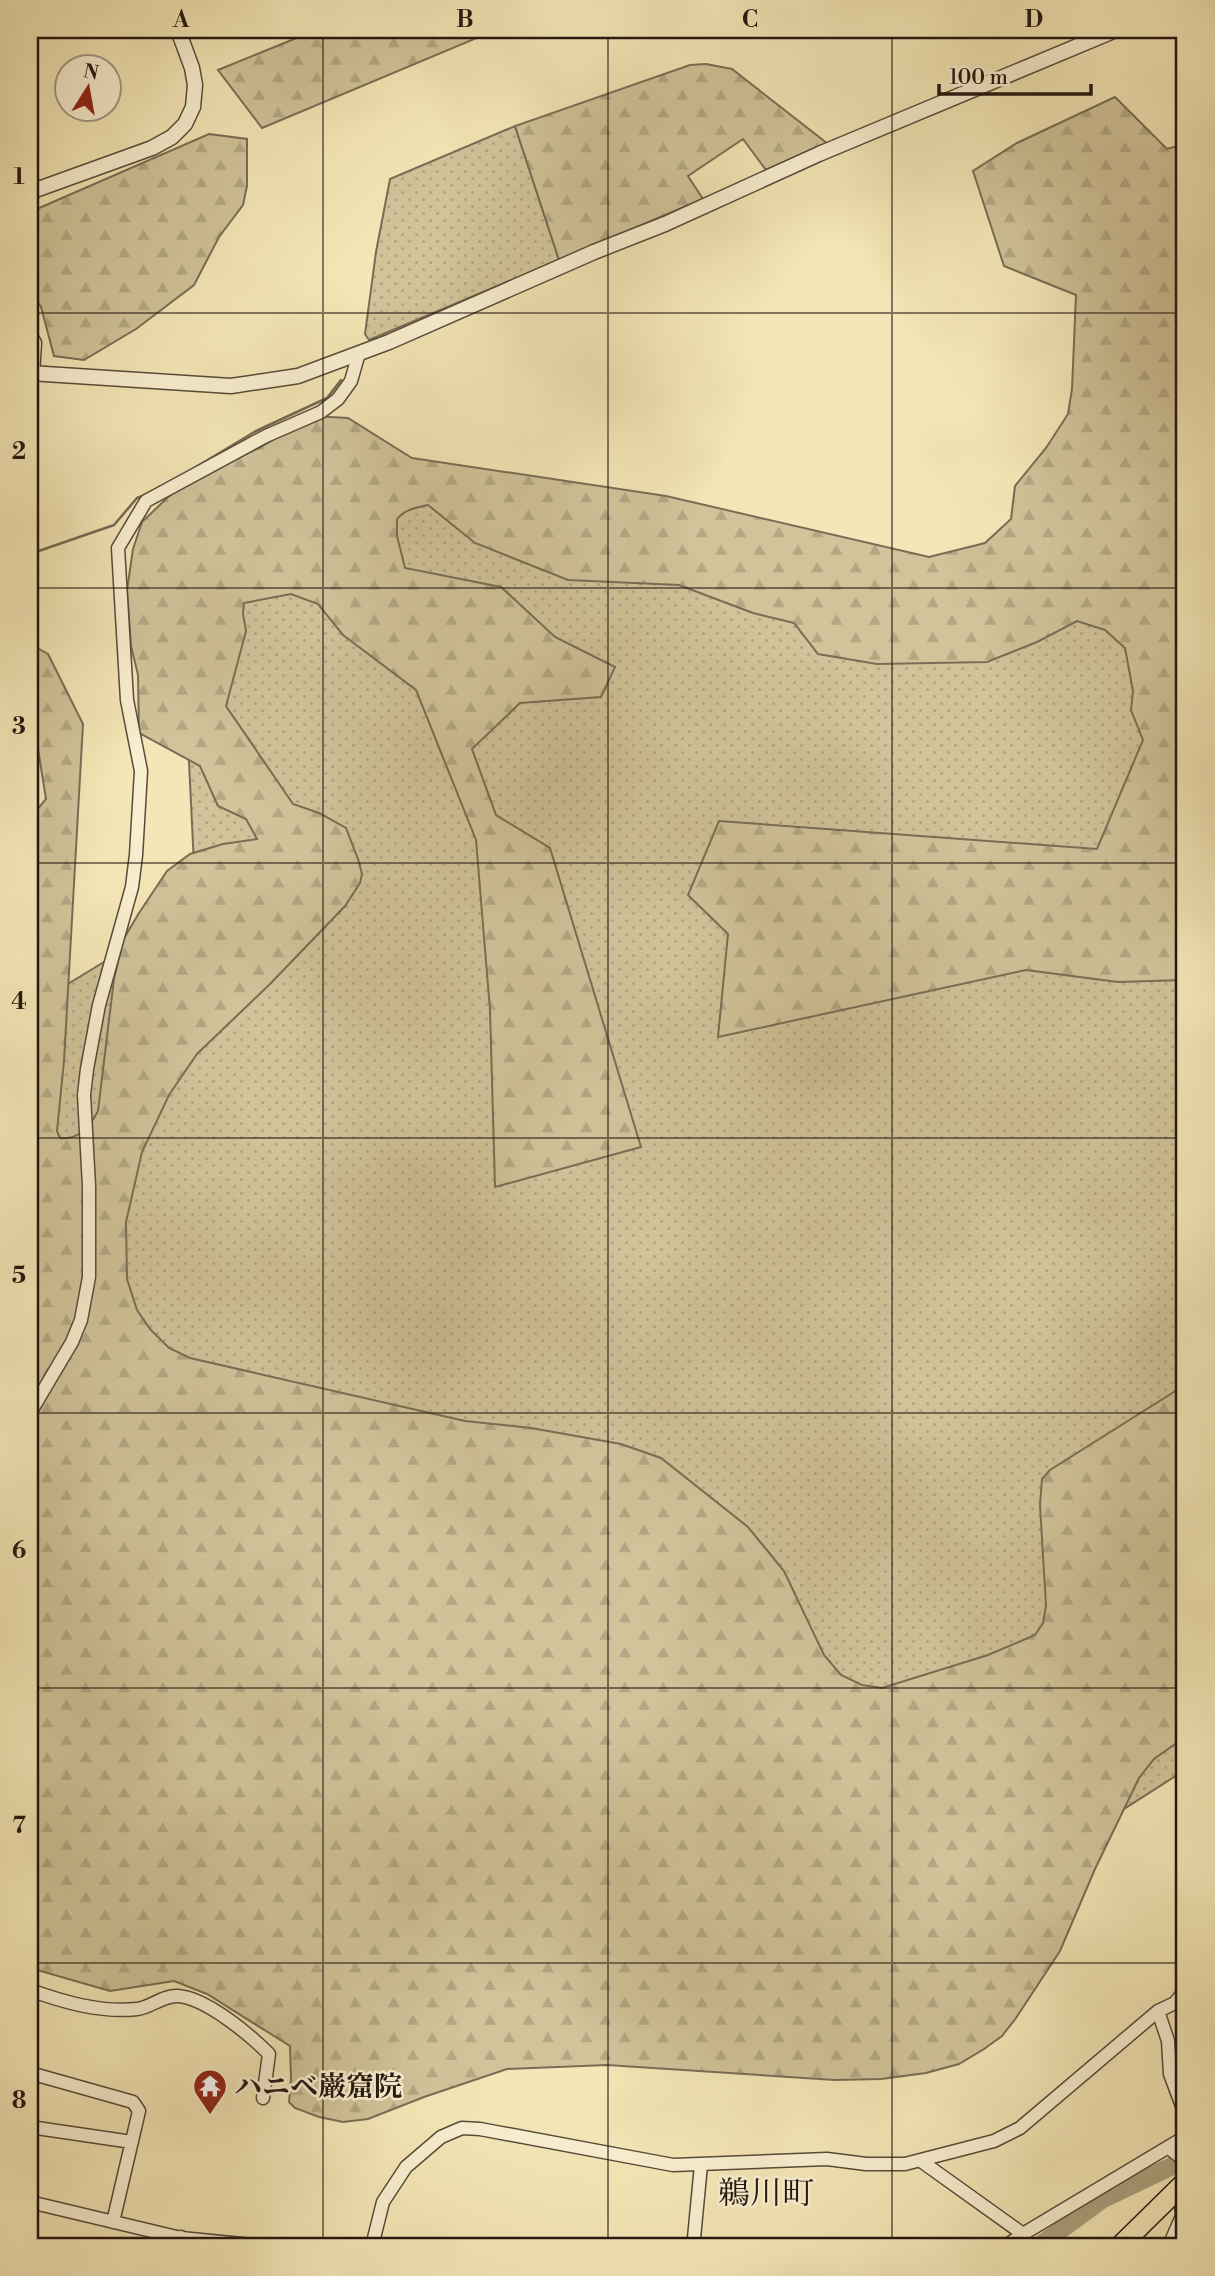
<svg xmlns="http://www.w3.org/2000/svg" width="1215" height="2276" font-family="'Libre Bodoni','Noto Serif JP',serif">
  <defs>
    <pattern id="grass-dots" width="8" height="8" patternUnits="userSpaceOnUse" patternTransform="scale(1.75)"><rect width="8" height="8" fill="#d1c39a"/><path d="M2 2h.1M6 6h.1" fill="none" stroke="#b3a784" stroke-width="1.8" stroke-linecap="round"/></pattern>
    <pattern id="forest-firs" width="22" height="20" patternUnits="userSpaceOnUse" patternTransform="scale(1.75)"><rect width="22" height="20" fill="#d1c39a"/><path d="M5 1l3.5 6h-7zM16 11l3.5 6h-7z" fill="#b3a784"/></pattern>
  </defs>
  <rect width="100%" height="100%" fill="#f4e6b6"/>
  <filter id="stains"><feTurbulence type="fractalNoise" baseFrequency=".00286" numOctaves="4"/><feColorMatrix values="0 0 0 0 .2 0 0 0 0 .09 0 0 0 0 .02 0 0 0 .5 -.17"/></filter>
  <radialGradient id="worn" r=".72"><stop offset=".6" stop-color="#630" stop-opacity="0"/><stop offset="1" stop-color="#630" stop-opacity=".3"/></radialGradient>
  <path fill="url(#grass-dots)" stroke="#7a6d56" stroke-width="2" d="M 515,126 L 559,260 L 369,340 L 365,334 L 376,252 L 390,179 Z
    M 385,476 L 1145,630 L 1185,947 L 1185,1770 L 966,1910 L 30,1538 L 30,1007 L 196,906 L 178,536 Z"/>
  <path fill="url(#forest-firs)" stroke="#7a6d56" stroke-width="2" d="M 316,30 L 490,30 L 484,35 L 262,128 L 218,70 Z
    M 706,64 L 732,69 L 828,144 L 766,170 L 743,139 L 688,176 L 703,199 L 559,260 L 515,126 L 690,65 Z
    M 1115,97 L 1167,149 L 1185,144 L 1185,980 L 1118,982 L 1026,970 L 718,1037 L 728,934 L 688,895 L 719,821 L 1097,849 L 1143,740 L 1131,710 L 1133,691 L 1125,648 L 1105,630 L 1077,621 L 1037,642 L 987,662 L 877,664 L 818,654 L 794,623 L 753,613 L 679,585 L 568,580 L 475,543 L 428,505 C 416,508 405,509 397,519 L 397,536 L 405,568 L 501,587 L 555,637 L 615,667 L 601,697 L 520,703 L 472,749 L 496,815 L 550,848 L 641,1147 L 495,1187 L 490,1010 L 476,840 L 416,690 L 343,635 L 318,604 L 291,594 L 244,603 L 243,614 L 246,631 L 226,706 L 293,804 L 319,813 L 346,828 L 358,859 L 362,874 L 360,883 L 345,906 L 271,983 L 197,1054 L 169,1095 L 142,1152 L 126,1222 L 127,1279 L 137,1310 L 150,1329 L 169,1348 L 190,1358 L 465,1421 L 531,1428 L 621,1444 L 661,1458 L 748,1527 L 784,1571 L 824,1655 L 841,1675 L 862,1685 L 882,1688 L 988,1655 L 1035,1635 L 1043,1623 L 1046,1606 L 1040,1505 L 1042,1479 L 1050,1470 L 1185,1385 L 1185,1737 L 1154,1759 L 1139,1778 L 1095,1869 L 1060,1951 L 1016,2018 L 1002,2036 L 984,2049 L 959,2064 L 926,2073 L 881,2079 L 835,2080 L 607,2065 L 507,2069 L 424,2097 L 368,2119 L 343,2122 L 319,2117 L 295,2108 L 289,2102 L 291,2078 L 290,2046 L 207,1994 L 174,1981 L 110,1991 L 30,1968 L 30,818 L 46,799 L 33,718 L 30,714 L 30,644 L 48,654 L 83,724 L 64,1061 L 57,1131 L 60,1138 C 79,1140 90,1127 98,1111 L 114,979 L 123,940 L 139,913 L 167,871 L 190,854 L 223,844 L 257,839 L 246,819 L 218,806 L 200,766 L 139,733 L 138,675 L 131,646 L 127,590 L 133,549 L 142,522 L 167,498 L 197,475 L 259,448 L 313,416 L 348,418 L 412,458 L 666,496 L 929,557 L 985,543 L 1011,519 L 1015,486 L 1046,448 L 1068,414 L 1072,389 L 1076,295 L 1004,266 L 973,171 L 1017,143 Z
    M 209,134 L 247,139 L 247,186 L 243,205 L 219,237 L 194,285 L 136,329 L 84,360 L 54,356 L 41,307 L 30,291 L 30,212 Z"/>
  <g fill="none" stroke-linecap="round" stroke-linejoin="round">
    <path stroke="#766952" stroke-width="2.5" d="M 196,467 L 256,431 L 327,398 L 341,380
      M 30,554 L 114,525 L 137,498 L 147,494"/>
    <path stroke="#ada07e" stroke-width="18" d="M 1039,2246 L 1103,2199 L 1185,2160"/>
    <g stroke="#584b3a" stroke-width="15">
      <path id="minor" d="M 30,1413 L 72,1342 L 81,1320 L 89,1277 L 89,1186 L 84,1095 L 87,1069 L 99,1005 L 132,887 L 136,855 L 141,771 L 127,700 L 118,548 L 146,501 L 266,436 L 321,412 L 338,399 L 351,381 L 359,353
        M 30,1990 C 63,2002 101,2013 137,2009 C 150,2008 163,1995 178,1996 C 206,1998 249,2034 269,2054 L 263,2098
        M 1158,2011 L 1168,2041 L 1170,2074 L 1185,2114
        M 30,2073 L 133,2102 L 139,2111 L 113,2222
        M 30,2127 L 132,2142
        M 1169,2148 L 1185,2161
        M 921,2161 L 1023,2234
        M 30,2202 L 181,2238 L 262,2246
        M 372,2246 L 383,2202 L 406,2167 L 441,2137 L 462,2128 L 480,2129 L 673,2165 L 827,2159 L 866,2164 L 905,2164 L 994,2141 L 1020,2128 L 1158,2011 L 1175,2003 L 1185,1990
        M 691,2246 L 694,2238 L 701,2165
        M 1006,2246 L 1023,2234 L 1185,2137
        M 1169,2246 L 1182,2216 L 1180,2186"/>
    </g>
    <g stroke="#584b3a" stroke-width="17">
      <path id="tertiary" d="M 30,192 L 152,148 L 172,137 L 185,124 L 193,107 L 195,85 L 192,68 L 178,30
        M 30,336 L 34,343 L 32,374
        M 30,373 L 231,386 L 298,376 L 389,342 L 594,252 L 665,224 L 819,154 L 1116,30
        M 179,2246 L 181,2238"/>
    </g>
    <g stroke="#241711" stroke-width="22">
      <path id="primary" d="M 1120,2246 L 1185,2182"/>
    </g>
    <use href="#minor" stroke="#f8efd0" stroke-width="12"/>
    <use href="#tertiary" stroke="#f8efd0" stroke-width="14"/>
    <use href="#primary" stroke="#f4e6b6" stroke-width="19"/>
  </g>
  <path fill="none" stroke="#241711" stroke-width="2" stroke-opacity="0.55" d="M 323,30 L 323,2246M 608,30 L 608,2246M 892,30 L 892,2246M 30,313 L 1185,313M 30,588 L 1185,588M 30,863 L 1185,863M 30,1138 L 1185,1138M 30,1413 L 1185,1413M 30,1688 L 1185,1688M 30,1963 L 1185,1963"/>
  <defs>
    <g id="temple-pin" transform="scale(1.75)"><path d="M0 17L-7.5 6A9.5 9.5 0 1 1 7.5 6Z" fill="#8f2418" stroke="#f8efd0"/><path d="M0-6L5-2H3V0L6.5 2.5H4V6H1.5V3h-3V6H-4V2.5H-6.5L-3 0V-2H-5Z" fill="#fff"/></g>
  </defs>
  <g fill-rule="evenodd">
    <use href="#temple-pin" x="210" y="2086"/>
  </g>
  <g text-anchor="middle" stroke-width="5" stroke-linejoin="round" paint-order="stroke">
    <g font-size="28" font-weight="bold" fill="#241711" stroke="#f8efd0" text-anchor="start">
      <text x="234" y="2096">ハニベ巌窟院</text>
    </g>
    <g font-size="32" fill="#241711" stroke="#f8efd0">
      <text x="766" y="2204">鵜川町</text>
    </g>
  </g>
  <rect width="1215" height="2276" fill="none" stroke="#f4e6b6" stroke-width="77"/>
  <g transform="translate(88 88) rotate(11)"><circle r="33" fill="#f8efd0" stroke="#a39984" stroke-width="2"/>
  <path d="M0-5L12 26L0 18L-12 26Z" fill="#8f2418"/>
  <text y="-10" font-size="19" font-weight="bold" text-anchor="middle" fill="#241711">N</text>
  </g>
  <path d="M939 84v10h152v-10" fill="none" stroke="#241711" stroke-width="3.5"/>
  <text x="949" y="84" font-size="21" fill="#241711" stroke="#f8efd0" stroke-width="5" paint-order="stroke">100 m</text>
  <rect x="38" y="38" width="1138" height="2200" fill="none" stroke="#241711" stroke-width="2.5"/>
  <g font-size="23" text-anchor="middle" font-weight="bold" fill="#241711">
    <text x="181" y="27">A</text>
    <text x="465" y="27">B</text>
    <text x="750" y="27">C</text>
    <text x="1034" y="27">D</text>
    <text x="19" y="184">1</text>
    <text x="19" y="459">2</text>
    <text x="19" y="734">3</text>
    <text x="19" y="1009">4</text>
    <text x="19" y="1283">5</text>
    <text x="19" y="1558">6</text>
    <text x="19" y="1833">7</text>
    <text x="19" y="2108">8</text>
  </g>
  <rect width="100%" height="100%" filter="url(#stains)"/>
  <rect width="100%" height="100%" fill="url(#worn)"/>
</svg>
